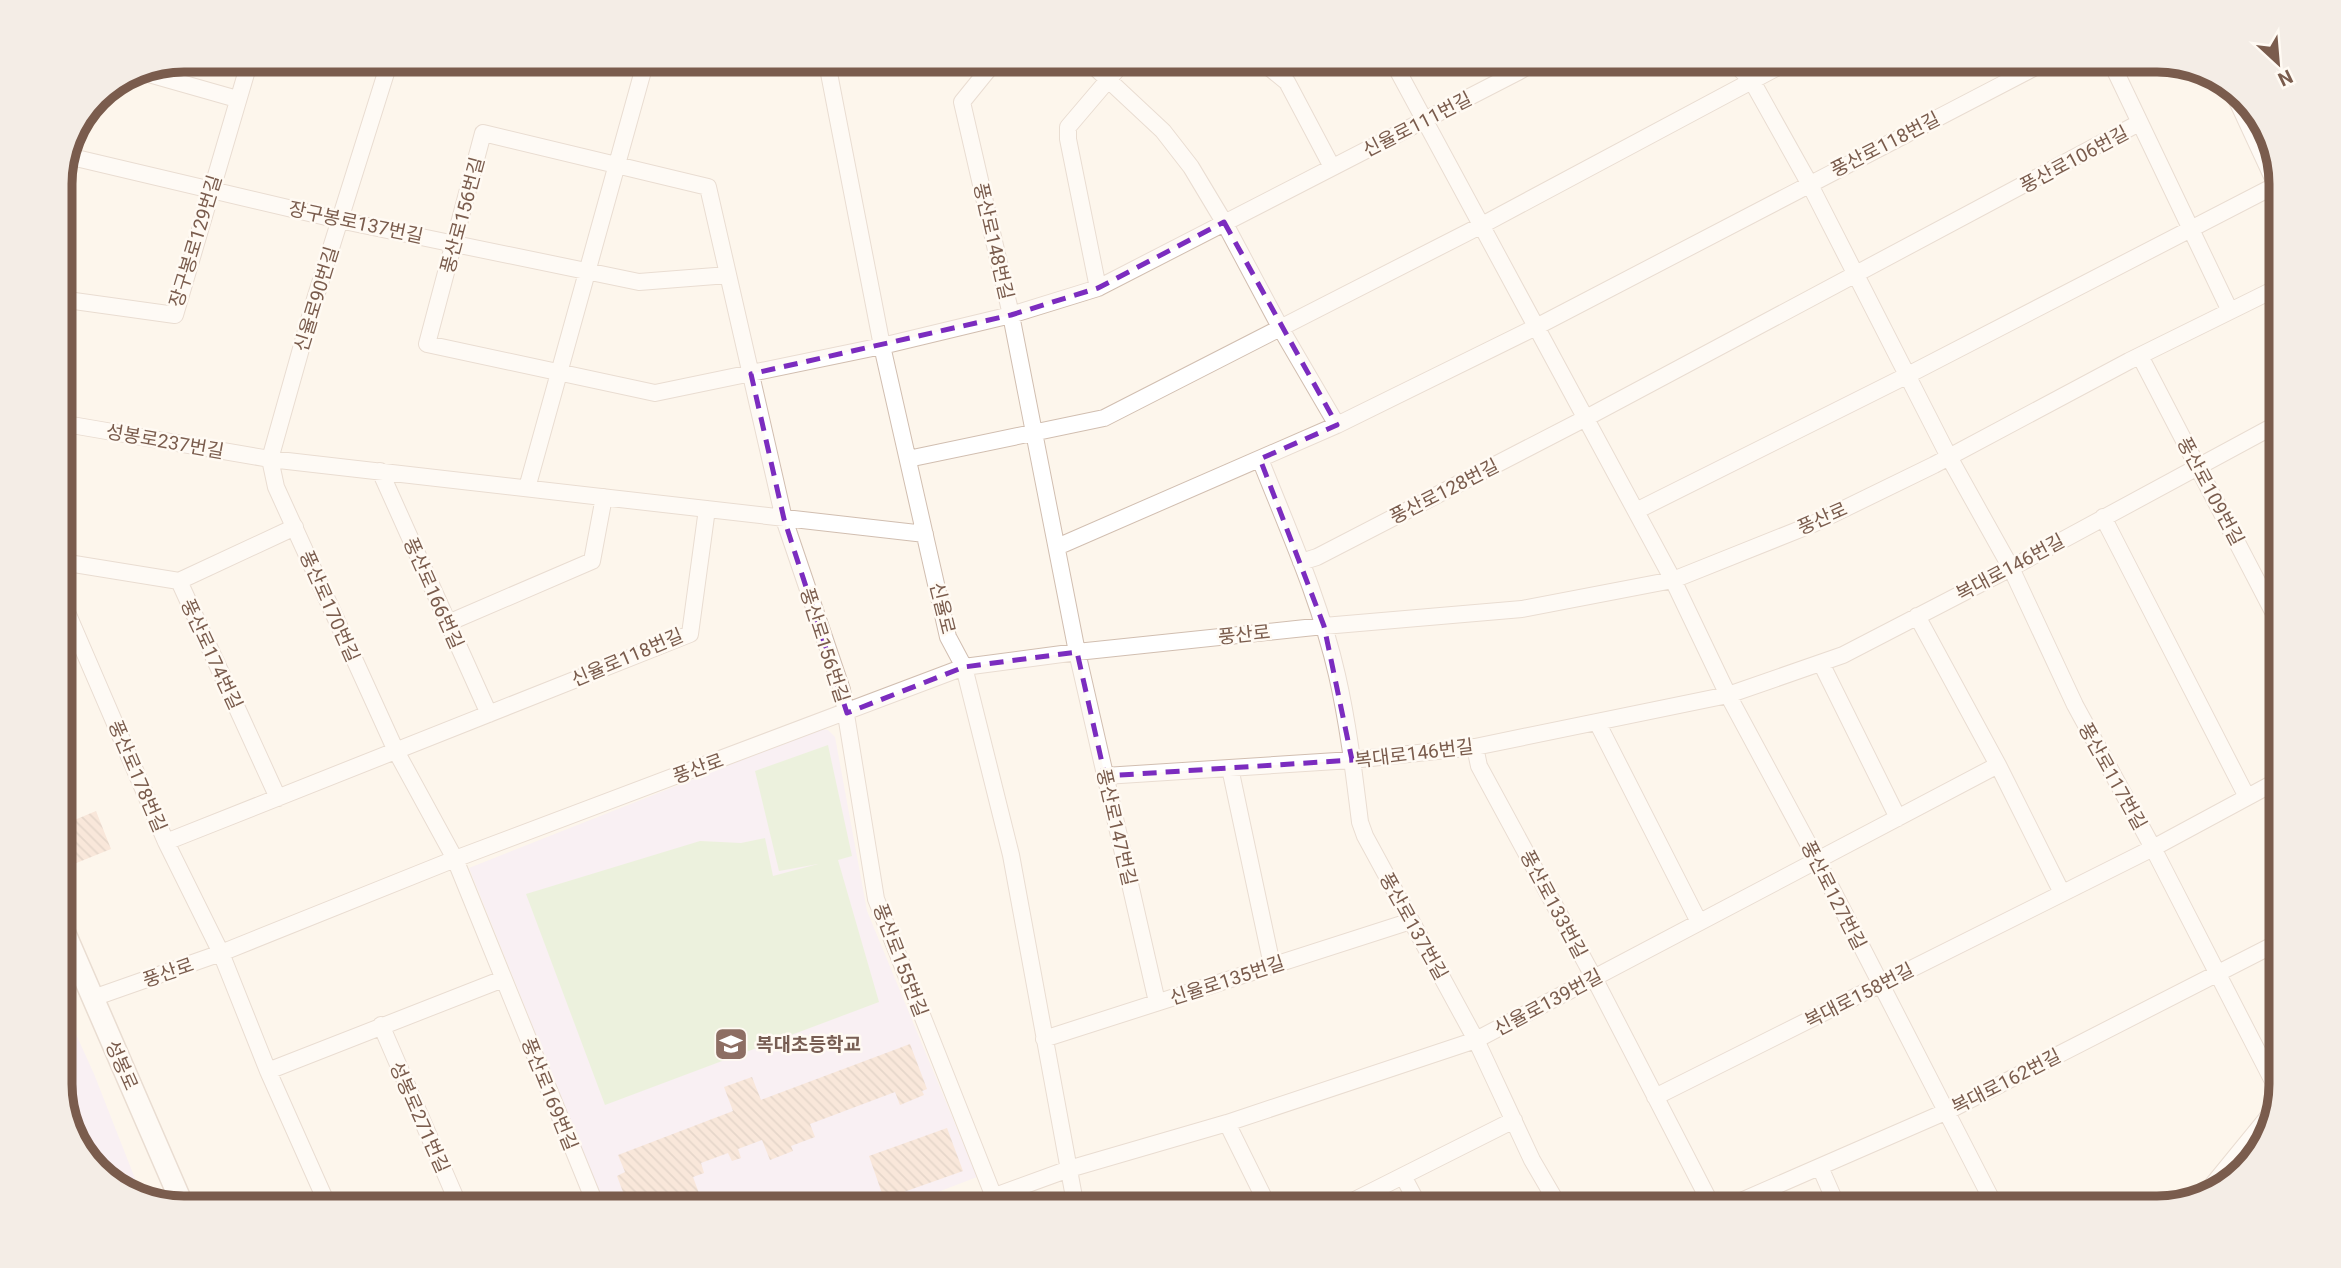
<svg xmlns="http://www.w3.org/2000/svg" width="2341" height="1268" font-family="Roboto,'Noto Sans KR',sans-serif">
  <defs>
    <pattern id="building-back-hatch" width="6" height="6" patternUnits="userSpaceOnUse" patternTransform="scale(1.75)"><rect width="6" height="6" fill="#f3d5c3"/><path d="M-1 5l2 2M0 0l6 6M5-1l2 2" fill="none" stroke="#cab0a1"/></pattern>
  </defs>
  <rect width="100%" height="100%" fill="#fdf6ec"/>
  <path fill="#f3e8fa" d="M 820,729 L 828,730 L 835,737 L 867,911 L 977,1177 L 896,1208 L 606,1208 L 469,868 Z
    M 60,999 L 94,1074 L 143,1199 L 129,1195 L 80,1153 L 60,1092 Z"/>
  <path fill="#d8ecc9" d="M 828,745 L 852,856 L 838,860 L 879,1002 L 605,1105 L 526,894 L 700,841 L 741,843 L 765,838 L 773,876 L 818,864 L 779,871 L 755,771 Z"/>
  <path fill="url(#building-back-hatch)" d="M 96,811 L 111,849 L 69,866 L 60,843 L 60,826 Z
    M 910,1044 L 927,1089 L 922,1091 L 924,1095 L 900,1105 L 895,1092 L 810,1124 L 815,1137 L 791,1146 L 793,1151 L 770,1160 L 762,1140 L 738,1149 L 741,1158 L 732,1161 L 728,1153 L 701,1163 L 704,1173 L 693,1177 L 700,1196 L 694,1198 L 696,1203 L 681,1208 L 629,1208 L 617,1176 L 625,1172 L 618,1155 L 733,1111 L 724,1087 L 752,1077 L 761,1100 Z
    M 60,1054 L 71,1083 L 60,1087 Z
    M 947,1128 L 963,1171 L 884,1199 L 869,1156 Z"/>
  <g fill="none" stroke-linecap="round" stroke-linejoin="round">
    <g stroke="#d1beb0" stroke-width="18">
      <path id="minor" d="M 390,60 L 315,299 L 270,459 L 276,487 L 396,751 L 455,859 L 597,1208
        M 996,60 L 962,102 L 1011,315 L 1077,652 L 1157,1002
        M 1087,60 L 1163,131 L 1191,167 L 1224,222 L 1281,329 L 1337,425
        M 1260,60 L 1287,82 L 1332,167
        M 1392,60 L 1673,580 L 1728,695 L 1817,860 L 1996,1208
        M 1731,60 L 1752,81 L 1809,183 L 1949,457 L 2011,568 L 2075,705 L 2153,848 L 2279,1093
        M 2110,60 L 2230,311
        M 827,63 L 882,346 L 948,637 L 964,667 L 1011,855 L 1076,1208
        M 135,70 L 237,99
        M 70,153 L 76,158 L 339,220 L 639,282 L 728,275
        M 1098,288 L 1068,139 L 1068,127 L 1125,60
        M 60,299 L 175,315 L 250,60
        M 2140,356 L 2281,627
        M 60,423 L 270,459 L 925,534
        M 908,459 L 1104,418 L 1482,225 L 1791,60
        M 1260,459 C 1288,530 1320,600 1337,675 C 1348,723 1354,773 1360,822 L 1365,836 L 1476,1040 L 1532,1160 L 1560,1208
        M 380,471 L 489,714
        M 527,488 L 646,60
        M 1636,511 L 1908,375 L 2276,185 L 2232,90
        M 2103,517 L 2247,797
        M 1057,547 L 1337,425 L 1536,327 L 2049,60
        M 1301,562 L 1317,557 L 1586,418 L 2139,123
        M 60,565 L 68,563 L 179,581 L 278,798
        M 179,581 L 295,527
        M 60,596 L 166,842 L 221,953 L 268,1071 L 329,1208
        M 1917,616 L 1998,765 L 2062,893
        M 448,623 L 592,561 L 604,497
        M 1821,663 L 1898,818
        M 1597,722 L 1699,922
        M 1475,747 L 1479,766 L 1594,978 L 1713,1208
        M 1230,768 L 1272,965
        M 1105,776 L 1352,760 L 1475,747 L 1728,695 L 1843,655 L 2011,568 L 2281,422
        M 166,842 L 690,634 L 707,509
        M 93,998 L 221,953 L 455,859 L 964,667 L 1077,652 L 1324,626 L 1522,609 L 1673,580 L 1813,524 L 1934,465 L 2129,361 L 2281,286
        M 381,1025 L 460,1208
        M 1044,1039 L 1411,921
        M 268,1071 L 503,979
        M 1655,1097 L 2153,848 L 2281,779
        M 1227,1123 L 1269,1208
        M 1820,1167 L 1838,1208
        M 1403,1176 L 1420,1208
        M 2205,1194 L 2276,1107
        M 994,1197 L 876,899 L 842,690 L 784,519 L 708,187 L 483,133 L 427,344 L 655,393 L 882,346 L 1011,315 L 1098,288 L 1518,72 L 1538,60
        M 962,1208 L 1069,1169 L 1227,1123 L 1476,1040 L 1998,765
        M 1339,1208 L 1514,1120
        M 1725,1208 L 1952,1109 L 2281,941"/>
    </g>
    <g stroke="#d1beb0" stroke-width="24">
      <path id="tertiary" d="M 60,922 L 184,1208"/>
    </g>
    <use href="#minor" stroke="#fff" stroke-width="16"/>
    <use href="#tertiary" stroke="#fff" stroke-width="21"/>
  </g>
  <path d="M0 0H2341V1268H0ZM 1224,222 L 1337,425 L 1260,459 L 1324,626 L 1352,760 L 1105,776 L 1077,652 L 964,667 L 847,713 L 784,519 L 751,374 L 1011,315 L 1098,288 Z" fill="#fdf6ec" fill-opacity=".55" fill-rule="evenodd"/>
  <path fill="none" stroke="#7b2cbf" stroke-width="5" stroke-dasharray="14 9" stroke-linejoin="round" d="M 1224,222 L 1337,425 L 1260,459 L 1324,626 L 1352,760 L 1105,776 L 1077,652 L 964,667 L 847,713 L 784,519 L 751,374 L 1011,315 L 1098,288 Z"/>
  <defs>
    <g id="school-square" transform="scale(1.75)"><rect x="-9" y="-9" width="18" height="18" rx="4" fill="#8d6e63" stroke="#fffaf3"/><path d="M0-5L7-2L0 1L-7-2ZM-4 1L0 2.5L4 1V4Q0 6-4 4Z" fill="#fff"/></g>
  </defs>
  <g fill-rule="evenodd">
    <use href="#school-square" x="731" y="1044"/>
  </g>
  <g text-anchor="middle" stroke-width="5" stroke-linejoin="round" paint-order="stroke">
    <g font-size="19" fill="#7a5c4d" stroke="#fffaf3">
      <text transform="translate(1417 124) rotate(-27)" y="7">신율로111번길</text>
      <text transform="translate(1885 144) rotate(-27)" y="7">풍산로118번길</text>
      <text transform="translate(2074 159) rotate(-28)" y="7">풍산로106번길</text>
      <text transform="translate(462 215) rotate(-75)" y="7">풍산로156번길</text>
      <text transform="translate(356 222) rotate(12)" y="7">장구봉로137번길</text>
      <text transform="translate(195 241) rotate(-73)" y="7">장구봉로129번길</text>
      <text transform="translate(994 241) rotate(77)" y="7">풍산로148번길</text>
      <text transform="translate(316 299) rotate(-73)" y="7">신율로90번길</text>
      <text transform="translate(165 441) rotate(10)" y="7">성봉로237번길</text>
      <text transform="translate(1444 491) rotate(-27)" y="7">풍산로128번길</text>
      <text transform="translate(2211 491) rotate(62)" y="7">풍산로109번길</text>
      <text transform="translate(1822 518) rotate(-24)" y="7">풍산로</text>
      <text transform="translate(2010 567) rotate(-28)" y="7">복대로146번길</text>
      <text transform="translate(434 593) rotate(66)" y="7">풍산로166번길</text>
      <text transform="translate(330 606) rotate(66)" y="7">풍산로170번길</text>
      <text transform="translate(943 608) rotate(76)" y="7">신율로</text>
      <text transform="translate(1244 634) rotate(-6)" y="7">풍산로</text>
      <text transform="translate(825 645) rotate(72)" y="7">풍산로156번길</text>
      <text transform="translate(212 654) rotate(65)" y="7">풍산로174번길</text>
      <text transform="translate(627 657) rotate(-23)" y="7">신율로118번길</text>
      <text transform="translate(1414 753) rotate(-7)" y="7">복대로146번길</text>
      <text transform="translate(698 768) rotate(-20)" y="7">풍산로</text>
      <text transform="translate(138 776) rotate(67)" y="7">풍산로178번길</text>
      <text transform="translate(2113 776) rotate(61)" y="7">풍산로117번길</text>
      <text transform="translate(1117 827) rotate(77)" y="7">풍산로147번길</text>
      <text transform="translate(1834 895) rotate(63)" y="7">풍산로127번길</text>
      <text transform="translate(1554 904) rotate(62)" y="7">풍산로133번길</text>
      <text transform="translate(1414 926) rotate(61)" y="7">풍산로137번길</text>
      <text transform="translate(901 960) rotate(69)" y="7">풍산로155번길</text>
      <text transform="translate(168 972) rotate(-19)" y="7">풍산로</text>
      <text transform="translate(1227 980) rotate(-18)" y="7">신율로135번길</text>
      <text transform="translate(1859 995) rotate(-27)" y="7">복대로158번길</text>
      <text transform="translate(1548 1002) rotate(-28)" y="7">신율로139번길</text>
      <text transform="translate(122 1065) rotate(66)" y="7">성봉로</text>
      <text transform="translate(2006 1081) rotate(-27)" y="7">복대로162번길</text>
      <text transform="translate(550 1094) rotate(68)" y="7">풍산로169번길</text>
      <text transform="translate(420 1117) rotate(66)" y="7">성봉로271번길</text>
    </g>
    <g font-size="19" font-weight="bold" fill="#785e54" stroke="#fffaf3" text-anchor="start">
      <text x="756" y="1051">복대초등학교</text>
    </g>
  </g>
  <path d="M0 0H2341V1268H0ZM184 72H2157A112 112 0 0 1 2269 184V1084A112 112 0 0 1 2157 1196H184A112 112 0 0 1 72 1084V184A112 112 0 0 1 184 72Z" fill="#f4ede6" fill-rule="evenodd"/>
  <path fill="none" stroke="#7a5c4d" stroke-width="9" d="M184 72H2157A112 112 0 0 1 2269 184V1084A112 112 0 0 1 2157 1196H184A112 112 0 0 1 72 1084V184A112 112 0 0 1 184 72Z"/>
  <g transform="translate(2278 63) rotate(154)" stroke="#fffaf3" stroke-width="5" paint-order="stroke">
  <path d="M0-5L12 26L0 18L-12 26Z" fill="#7a5c4d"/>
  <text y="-10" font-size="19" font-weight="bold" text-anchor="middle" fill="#7a5c4d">N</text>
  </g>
</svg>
